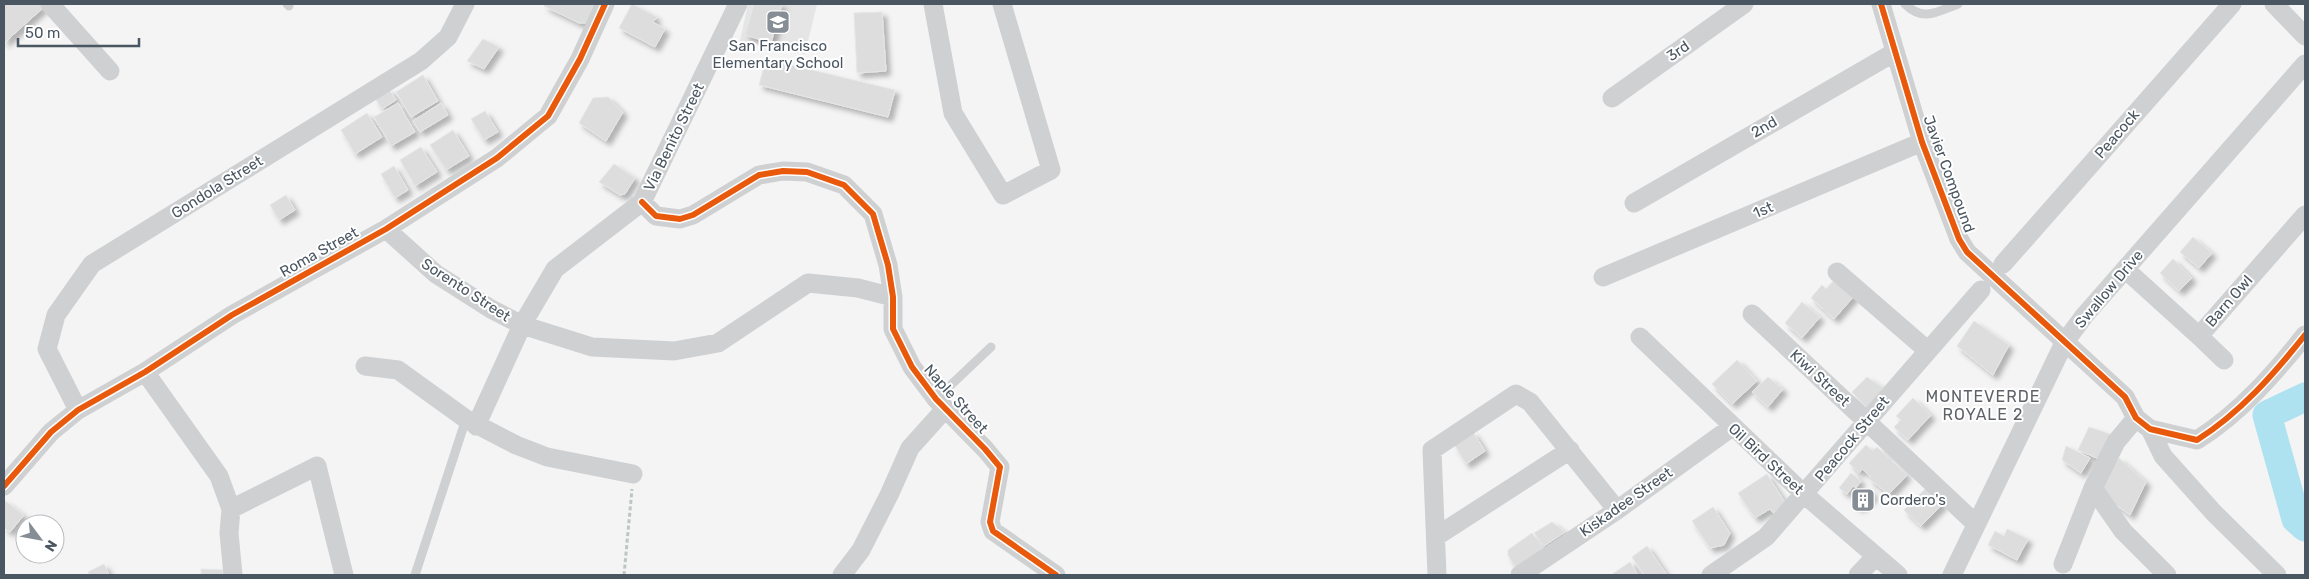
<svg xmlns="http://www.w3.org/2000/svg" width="2309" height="579" font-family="Rubik,sans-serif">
  <defs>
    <filter id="shadow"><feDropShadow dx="4.5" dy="4.5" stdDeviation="2.5" flood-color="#0004"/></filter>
  </defs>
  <rect width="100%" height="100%" fill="#f4f4f4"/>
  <path fill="#e6e5e6" d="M 748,4 L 817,4 L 805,54 L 740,41 Z"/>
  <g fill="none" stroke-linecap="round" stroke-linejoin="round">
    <path stroke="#aee2f0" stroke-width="29" d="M 2305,397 L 2267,415 L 2296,519 L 2305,527"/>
  </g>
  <path fill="#ddddde" stroke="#e5e6e7" filter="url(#shadow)" d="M 4,4 L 40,4 L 44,7 L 4,43 Z
    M 545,4 L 598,4 L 591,23 L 579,23 L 544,6 Z
    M 632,4 L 657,17 L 653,22 L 665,29 L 655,47 L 619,28 Z
    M 754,4 L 782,4 L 771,43 L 745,35 Z
    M 882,12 L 886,71 L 857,73 L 854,13 Z
    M 483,39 L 499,47 L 484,69 L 467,61 Z
    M 766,59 L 895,90 L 888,117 L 759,85 Z
    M 423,75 L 438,101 L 411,117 L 396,92 Z
    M 389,89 L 396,100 L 382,109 L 375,98 Z
    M 608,97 L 623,112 L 606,141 L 579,123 L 593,98 Z
    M 398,103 L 415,132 L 391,146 L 374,117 Z
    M 441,103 L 448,115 L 420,132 L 413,121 Z
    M 485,111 L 498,132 L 484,140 L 471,119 Z
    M 367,113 L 382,137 L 355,154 L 341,130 Z
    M 453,130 L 469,156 L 446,170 L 430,145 Z
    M 421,147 L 437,172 L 415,186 L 400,160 Z
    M 614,164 L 635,178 L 625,194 L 620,195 L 599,182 Z
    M 394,166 L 408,190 L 395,198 L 381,174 Z
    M 286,195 L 295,210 L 279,220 L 270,205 Z
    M 2193,237 L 2212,253 L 2199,268 L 2180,252 Z
    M 2173,259 L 2192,278 L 2179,291 L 2160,273 Z
    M 1836,278 L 1855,295 L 1834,319 L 1811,298 L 1822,285 L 1826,289 Z
    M 1802,302 L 1820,317 L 1802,338 L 1785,323 Z
    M 1974,321 L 2009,345 L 1993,375 L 1957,346 Z
    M 1737,360 L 1757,381 L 1732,404 L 1712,384 Z
    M 1768,377 L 1783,389 L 1768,407 L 1752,392 Z
    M 1867,377 L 1883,388 L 1868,409 L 1852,392 Z
    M 1913,398 L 1931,415 L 1908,440 L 1894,427 L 1901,420 L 1896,416 Z
    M 2089,427 L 2113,435 L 2099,459 L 2078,450 Z
    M 1473,432 L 1485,451 L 1466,464 L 1454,444 Z
    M 1866,445 L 1873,451 L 1877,447 L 1907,475 L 1889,494 L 1869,479 L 1871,477 L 1862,469 L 1859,473 L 1849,463 Z
    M 2066,446 L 2090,458 L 2081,473 L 2062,460 Z
    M 2119,458 L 2146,482 L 2130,515 L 2096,491 Z
    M 1851,473 L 1861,481 L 1856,488 L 1853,486 L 1847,494 L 1839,488 Z
    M 1767,474 L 1786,504 L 1773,513 L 1770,509 L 1755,518 L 1738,493 Z
    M 1866,487 L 1873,493 L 1872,497 L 1859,508 L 1853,503 Z
    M 1926,488 L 1943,504 L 1921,526 L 1904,510 Z
    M 4,500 L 24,515 L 10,532 L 4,528 Z
    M 1713,507 L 1730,533 L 1724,545 L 1710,548 L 1692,521 Z
    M 1552,522 L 1565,532 L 1544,546 L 1534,533 Z
    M 2007,529 L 2028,539 L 2017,560 L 1988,545 L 1995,531 L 2004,536 Z
    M 1532,533 L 1543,547 L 1544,553 L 1515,567 L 1508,555 L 1508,550 Z
    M 1647,546 L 1667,575 L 1644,575 L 1632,557 Z
    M 1630,562 L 1638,575 L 1611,575 Z
    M 104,564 L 109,575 L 90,575 L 88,572 Z
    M 201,569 L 223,570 L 222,575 L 201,575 Z"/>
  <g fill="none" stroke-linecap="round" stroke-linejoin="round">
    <path stroke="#bcc7c4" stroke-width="3" stroke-dasharray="4 2.5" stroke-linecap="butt" d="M 624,575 L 632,489"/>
    <path stroke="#ced0d2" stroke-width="9" d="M 287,4 L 289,6
      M 1905,4 C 1923,22 1937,12 1958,4
      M 936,399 L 991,347
      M 415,575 L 466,419"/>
    <path stroke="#ced0d2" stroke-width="19" d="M 50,4 L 110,71
      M 933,4 L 953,113 L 1003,195 L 1051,170 L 1002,4
      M 1881,4 L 1922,142 L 1959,239 L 1967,252 L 2125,397 L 2136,418 L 2150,429 L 2197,440 C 2240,413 2274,374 2305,335
      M 2274,4 L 2305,36
      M 1612,98 L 1744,4
      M 642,202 L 656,216 L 680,219 L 693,215 L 759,175 L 783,171 L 807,172 L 844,185 L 873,214 L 888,265 L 893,297 L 893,329 L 912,367 L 936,399 L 985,449 L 1000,467 L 990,522 L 993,531 L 1056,575
      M 1634,203 L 1895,52
      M 386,229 L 436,274 L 491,309 L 522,325 L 592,347 L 674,351 L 718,343 L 808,283 L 858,288 L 893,297
      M 2003,264 L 2232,4
      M 2125,269 L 2199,336 L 2305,215
      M 1837,272 L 1927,350
      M 1603,277 L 1922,142
      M 1752,314 L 1976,524
      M 2199,336 L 2224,360
      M 1640,337 L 1805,495 L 1898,575
      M 365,366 L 398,370 L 466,419 L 516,445 L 547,457 L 633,474
      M 145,372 L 219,476 L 231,509 L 229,533 L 233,575
      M 78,410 L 47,349 L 56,315 L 92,264 L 421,61 L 448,37 L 465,4
      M 476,426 L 522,325 L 555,269 L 642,202 L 738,4
      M 2150,429 L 2163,456 L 2214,513 L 2277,575
      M 4,486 L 51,432 L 78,410 L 145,372 L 232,315 L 386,229 L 497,158 L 548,116 L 580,59 L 605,4
      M 2093,488 L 2123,531 L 2167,575
      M 231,509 L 317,466 L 344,575
      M 1437,536 L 1570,450
      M 2063,564 L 2093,488 L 2116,442 L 2136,418
      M 842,575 L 861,550 L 889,495 L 910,448 L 945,409
      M 1437,575 L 1432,450 L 1516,394 L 1530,402 L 1617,510
      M 1520,575 L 1617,510 L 1732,427
      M 1711,575 L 1766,537 L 1981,290
      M 1858,575 L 1875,557
      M 1952,575 L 2064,343 L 2084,316 L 2305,64"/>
    <g stroke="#fff" stroke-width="9">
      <path id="cycleway" d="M 1881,4 L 1922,142 L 1959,239 L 1967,252 L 2125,397 L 2136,418 L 2150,429 L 2197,440 C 2240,413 2274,374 2305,335
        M 642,202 L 656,216 L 680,219 L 693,215 L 759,175 L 783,171 L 807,172 L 844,185 L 873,214 L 888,265 L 893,297 L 893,329 L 912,367 L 936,399 L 985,449 L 1000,467 L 990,522 L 993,531 L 1056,575
        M 4,486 L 51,432 L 78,410 L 145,372 L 232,315 L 386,229 L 497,158 L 548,116 L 580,59 L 605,4"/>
    </g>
    <use href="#cycleway" stroke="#e8590c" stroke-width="6"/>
  </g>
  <defs>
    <g id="school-square" transform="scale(1.25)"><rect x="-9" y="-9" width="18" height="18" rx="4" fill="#868d94" stroke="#fff"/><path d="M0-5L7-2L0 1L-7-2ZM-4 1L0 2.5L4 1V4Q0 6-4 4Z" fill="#fff"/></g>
    <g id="building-square" transform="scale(1.25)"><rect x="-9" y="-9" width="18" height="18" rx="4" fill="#868d94" stroke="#fff"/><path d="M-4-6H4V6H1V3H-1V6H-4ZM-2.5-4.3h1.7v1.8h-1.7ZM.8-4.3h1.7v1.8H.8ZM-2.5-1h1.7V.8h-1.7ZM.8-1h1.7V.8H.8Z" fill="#fff"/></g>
  </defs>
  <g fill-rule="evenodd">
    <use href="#school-square" x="778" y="22"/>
    <use href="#building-square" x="1863" y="500"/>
  </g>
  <g text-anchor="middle" stroke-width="4" stroke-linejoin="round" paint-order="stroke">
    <g font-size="15" fill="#4a5661" stroke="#fff">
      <text x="778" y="51">San Francisco<tspan x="778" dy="17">Elementary School</tspan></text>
      <text x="1880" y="505" text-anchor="start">Cordero's</text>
    </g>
    <g font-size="15" fill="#4a5661" stroke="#fff">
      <text transform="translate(1678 51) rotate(-35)" y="5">3rd</text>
      <text transform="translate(1764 127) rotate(-30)" y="5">2nd</text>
      <text transform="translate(2117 134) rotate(-49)" y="5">Peacock</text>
      <text transform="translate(674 137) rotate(-64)" y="5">Via Benito Street</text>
      <text transform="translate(1949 174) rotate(70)" y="5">Javier Compound</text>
      <text transform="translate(217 187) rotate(-32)" y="5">Gondola Street</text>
      <text transform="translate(1763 210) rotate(-23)" y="5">1st</text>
      <text transform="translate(319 252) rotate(-29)" y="5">Roma Street</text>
      <text transform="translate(2109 289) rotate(-50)" y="5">Swallow Drive</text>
      <text transform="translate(466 290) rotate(33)" y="5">Sorento Street</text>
      <text transform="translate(2229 301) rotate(-49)" y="5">Barn Owl</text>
      <text transform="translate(1820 378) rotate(43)" y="5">Kiwi Street</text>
      <text transform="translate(956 399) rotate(48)" y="5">Naple Street</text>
      <text transform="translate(1852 439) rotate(-50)" y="5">Peacock Street</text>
      <text transform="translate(1766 459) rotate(43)" y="5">Oil Bird Street</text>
      <text transform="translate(1626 502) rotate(-35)" y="5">Kiskadee Street</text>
    </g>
    <g font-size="16" letter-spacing="1" fill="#5f6368" stroke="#fff">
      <text x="1983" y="402">MONTEVERDE<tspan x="1983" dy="18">ROYALE 2</tspan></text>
    </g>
  </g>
  <rect width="2309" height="579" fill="none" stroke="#4a5661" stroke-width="10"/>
  <g transform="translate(40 539) rotate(122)"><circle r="24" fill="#ffffff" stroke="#b7bbc0"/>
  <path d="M0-4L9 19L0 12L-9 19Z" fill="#868d94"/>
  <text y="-8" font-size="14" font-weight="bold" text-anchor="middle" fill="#4a5661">N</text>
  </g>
  <path d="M18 38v8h121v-8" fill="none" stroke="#4a5661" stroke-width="2.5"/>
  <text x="25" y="38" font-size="15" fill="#4a5661" stroke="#ffffff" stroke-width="4" paint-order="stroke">50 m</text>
</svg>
